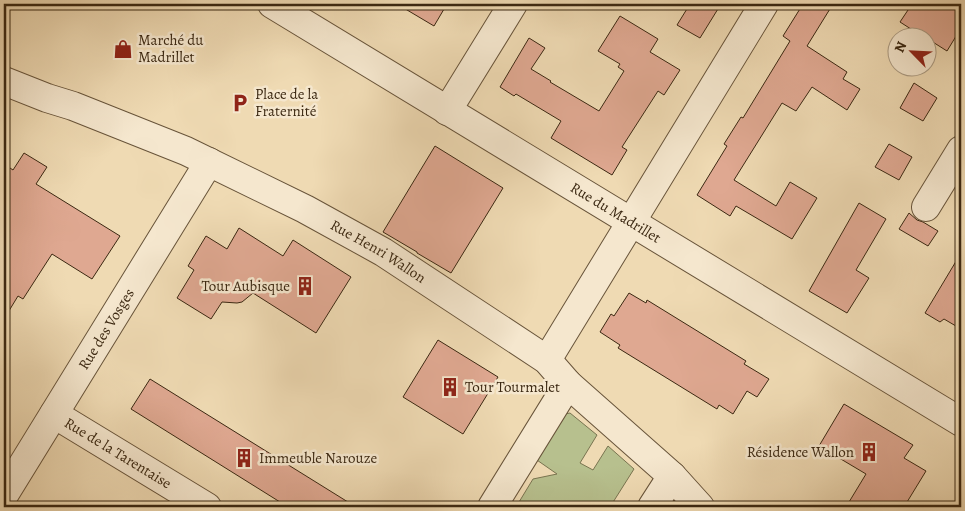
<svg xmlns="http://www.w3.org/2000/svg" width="965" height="511" font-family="Alegreya,serif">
  <rect width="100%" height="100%" fill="#efdab3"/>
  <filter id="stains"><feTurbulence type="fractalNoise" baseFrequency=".004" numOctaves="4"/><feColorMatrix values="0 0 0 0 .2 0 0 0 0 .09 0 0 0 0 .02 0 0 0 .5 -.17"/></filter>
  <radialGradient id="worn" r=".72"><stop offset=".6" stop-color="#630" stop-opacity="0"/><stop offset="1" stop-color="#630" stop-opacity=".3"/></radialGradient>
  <path fill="#b7c08e" stroke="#797450" d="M 570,413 L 597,435 L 580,463 L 593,470 L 608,446 L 634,469 L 610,507 L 607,507 L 603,505 L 601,507 L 516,507 L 533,479 L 557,474 L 534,458 L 565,414 Z"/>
  <path fill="#dfa891" stroke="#3b2812" d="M 397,4 L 447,4 L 434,26 Z
    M 690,4 L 721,4 L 700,38 L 677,25 Z
    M 803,4 L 833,4 L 807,46 L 847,72 L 843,79 L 860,89 L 847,110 L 812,87 L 796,111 L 782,103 L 734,180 L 776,206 L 790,182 L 817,198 L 792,239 L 736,206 L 730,216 L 697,195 L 727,146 L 724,144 L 741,117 L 743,118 L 790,41 L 783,36 Z
    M 912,4 L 919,4 L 927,9 L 942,8 L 945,4 L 961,4 L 961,28 L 947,51 L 928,39 L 928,38 L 925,38 L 900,22 Z
    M 620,16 L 658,39 L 650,52 L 680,70 L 664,95 L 658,91 L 622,147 L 627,150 L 612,175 L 551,138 L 561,121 L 516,94 L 514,96 L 500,87 L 529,38 L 545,48 L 531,69 L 551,81 L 550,82 L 599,111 L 624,71 L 618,67 L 620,64 L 598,51 Z
    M 914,83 L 937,98 L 923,121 L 900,108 Z
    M 889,144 L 912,157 L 899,180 L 875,167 Z
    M 435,146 L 503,188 L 451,273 L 417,253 L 417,252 L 383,232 Z
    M 24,153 L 47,167 L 36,184 L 120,236 L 92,279 L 52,254 L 23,299 L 18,296 L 4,319 L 4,164 L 13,170 Z
    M 859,203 L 886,219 L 856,270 L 869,278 L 847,313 L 809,291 Z
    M 909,213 L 917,220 L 923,222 L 938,231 L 928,246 L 899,229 Z
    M 239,228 L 283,256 L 293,240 L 351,277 L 316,333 L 253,293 L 242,302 L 237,303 L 222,302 L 211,319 L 177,298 L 194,270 L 188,266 L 206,236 L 227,249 Z
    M 961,253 L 961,329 L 944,319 L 940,322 L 925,313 Z
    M 629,293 L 646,303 L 647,300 L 746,361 L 744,364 L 769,379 L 757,397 L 747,391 L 733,414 L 719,405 L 717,409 L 618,348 L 620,345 L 600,332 L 611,314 L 614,316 Z
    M 438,340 L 498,377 L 463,434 L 403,397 Z
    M 150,379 L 356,507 L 288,507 L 131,409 Z
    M 844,404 L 913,445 L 904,458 L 926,471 L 904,507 L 846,507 L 866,474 L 819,446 Z"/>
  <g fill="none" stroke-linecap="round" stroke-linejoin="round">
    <g stroke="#68543a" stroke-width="30">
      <g id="minor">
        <path id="s1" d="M 272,4 L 961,422"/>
        <path id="s2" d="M 4,81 L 47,98 L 73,106 L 186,151 L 305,209 L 383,252 L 547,360 L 568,384 L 672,476 L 700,507"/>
        <path d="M 447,111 L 513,4"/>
        <path d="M 926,207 L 961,150"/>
        <path d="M 547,360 L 764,4"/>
        <path id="s3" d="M 54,414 L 207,507"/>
        <path id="s4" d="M 4,495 L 209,162"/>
        <path d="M 492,507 L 568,384"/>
        <path d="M 652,507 L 672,476"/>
      </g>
    </g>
    <use href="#minor" stroke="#f5e7ce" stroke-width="28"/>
  </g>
  <defs>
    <g id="shop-bare" transform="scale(1.5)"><path d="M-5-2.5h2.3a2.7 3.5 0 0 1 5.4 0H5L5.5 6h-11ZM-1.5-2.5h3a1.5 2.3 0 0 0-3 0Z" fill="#8f2418" stroke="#f5e7ce" stroke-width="2.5" paint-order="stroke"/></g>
    <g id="parking-bare" transform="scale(1.5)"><path d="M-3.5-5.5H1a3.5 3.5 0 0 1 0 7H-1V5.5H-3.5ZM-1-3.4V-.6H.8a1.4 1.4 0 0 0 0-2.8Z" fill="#8f2418" stroke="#f5e7ce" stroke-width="2.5" paint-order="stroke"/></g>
    <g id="building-bare" transform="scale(1.5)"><path d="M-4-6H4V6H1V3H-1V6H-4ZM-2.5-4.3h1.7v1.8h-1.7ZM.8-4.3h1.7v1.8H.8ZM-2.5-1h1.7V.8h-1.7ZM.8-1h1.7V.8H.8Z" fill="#8f2418" stroke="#f5e7ce" stroke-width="2.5" paint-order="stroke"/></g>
  </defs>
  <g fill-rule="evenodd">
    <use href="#shop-bare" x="123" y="49"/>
    <use href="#parking-bare" x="240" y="103"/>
    <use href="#building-bare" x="305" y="286"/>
    <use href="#building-bare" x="450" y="387"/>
    <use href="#building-bare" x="869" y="452"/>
    <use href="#building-bare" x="244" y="458"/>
  </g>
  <g text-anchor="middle" stroke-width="5" stroke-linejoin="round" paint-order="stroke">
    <g font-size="15" fill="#3b2812" stroke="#f5e7ce" text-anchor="start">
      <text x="138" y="45">Marché du<tspan x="138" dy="17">Madrillet</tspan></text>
      <text x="255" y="99">Place de la<tspan x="255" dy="17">Fraternité</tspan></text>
      <text x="290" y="291" text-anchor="end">Tour Aubisque</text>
      <text x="465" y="392">Tour Tourmalet</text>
      <text x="854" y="457" text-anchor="end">Résidence Wallon</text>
      <text x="259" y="463">Immeuble Narouze</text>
    </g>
    <g font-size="15" fill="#3b2812" stroke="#f5e7ce">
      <text dy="5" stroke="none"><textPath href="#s1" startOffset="402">Rue du Madrillet</textPath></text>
      <text dy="5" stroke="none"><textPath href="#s2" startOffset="412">Rue Henri Wallon</textPath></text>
      <text dy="5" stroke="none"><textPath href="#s4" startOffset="195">Rue des Vosges</textPath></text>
      <text dy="5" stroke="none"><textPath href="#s3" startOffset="75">Rue de la Tarentaise</textPath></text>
    </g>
  </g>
  <rect width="965" height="511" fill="none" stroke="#efdab3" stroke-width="20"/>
  <rect x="5" y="5" width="955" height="501" fill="none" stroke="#3b2812" stroke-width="2.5"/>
  <rect x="10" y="10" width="945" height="491" fill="none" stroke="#3b2812"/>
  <g transform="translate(912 52) rotate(294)"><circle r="24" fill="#f5e7ce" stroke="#ab9b83"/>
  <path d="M0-4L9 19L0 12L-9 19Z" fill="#8f2418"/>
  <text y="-8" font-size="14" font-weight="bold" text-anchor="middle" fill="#3b2812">N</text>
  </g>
  <rect width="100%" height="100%" filter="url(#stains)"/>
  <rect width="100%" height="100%" fill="url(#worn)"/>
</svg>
